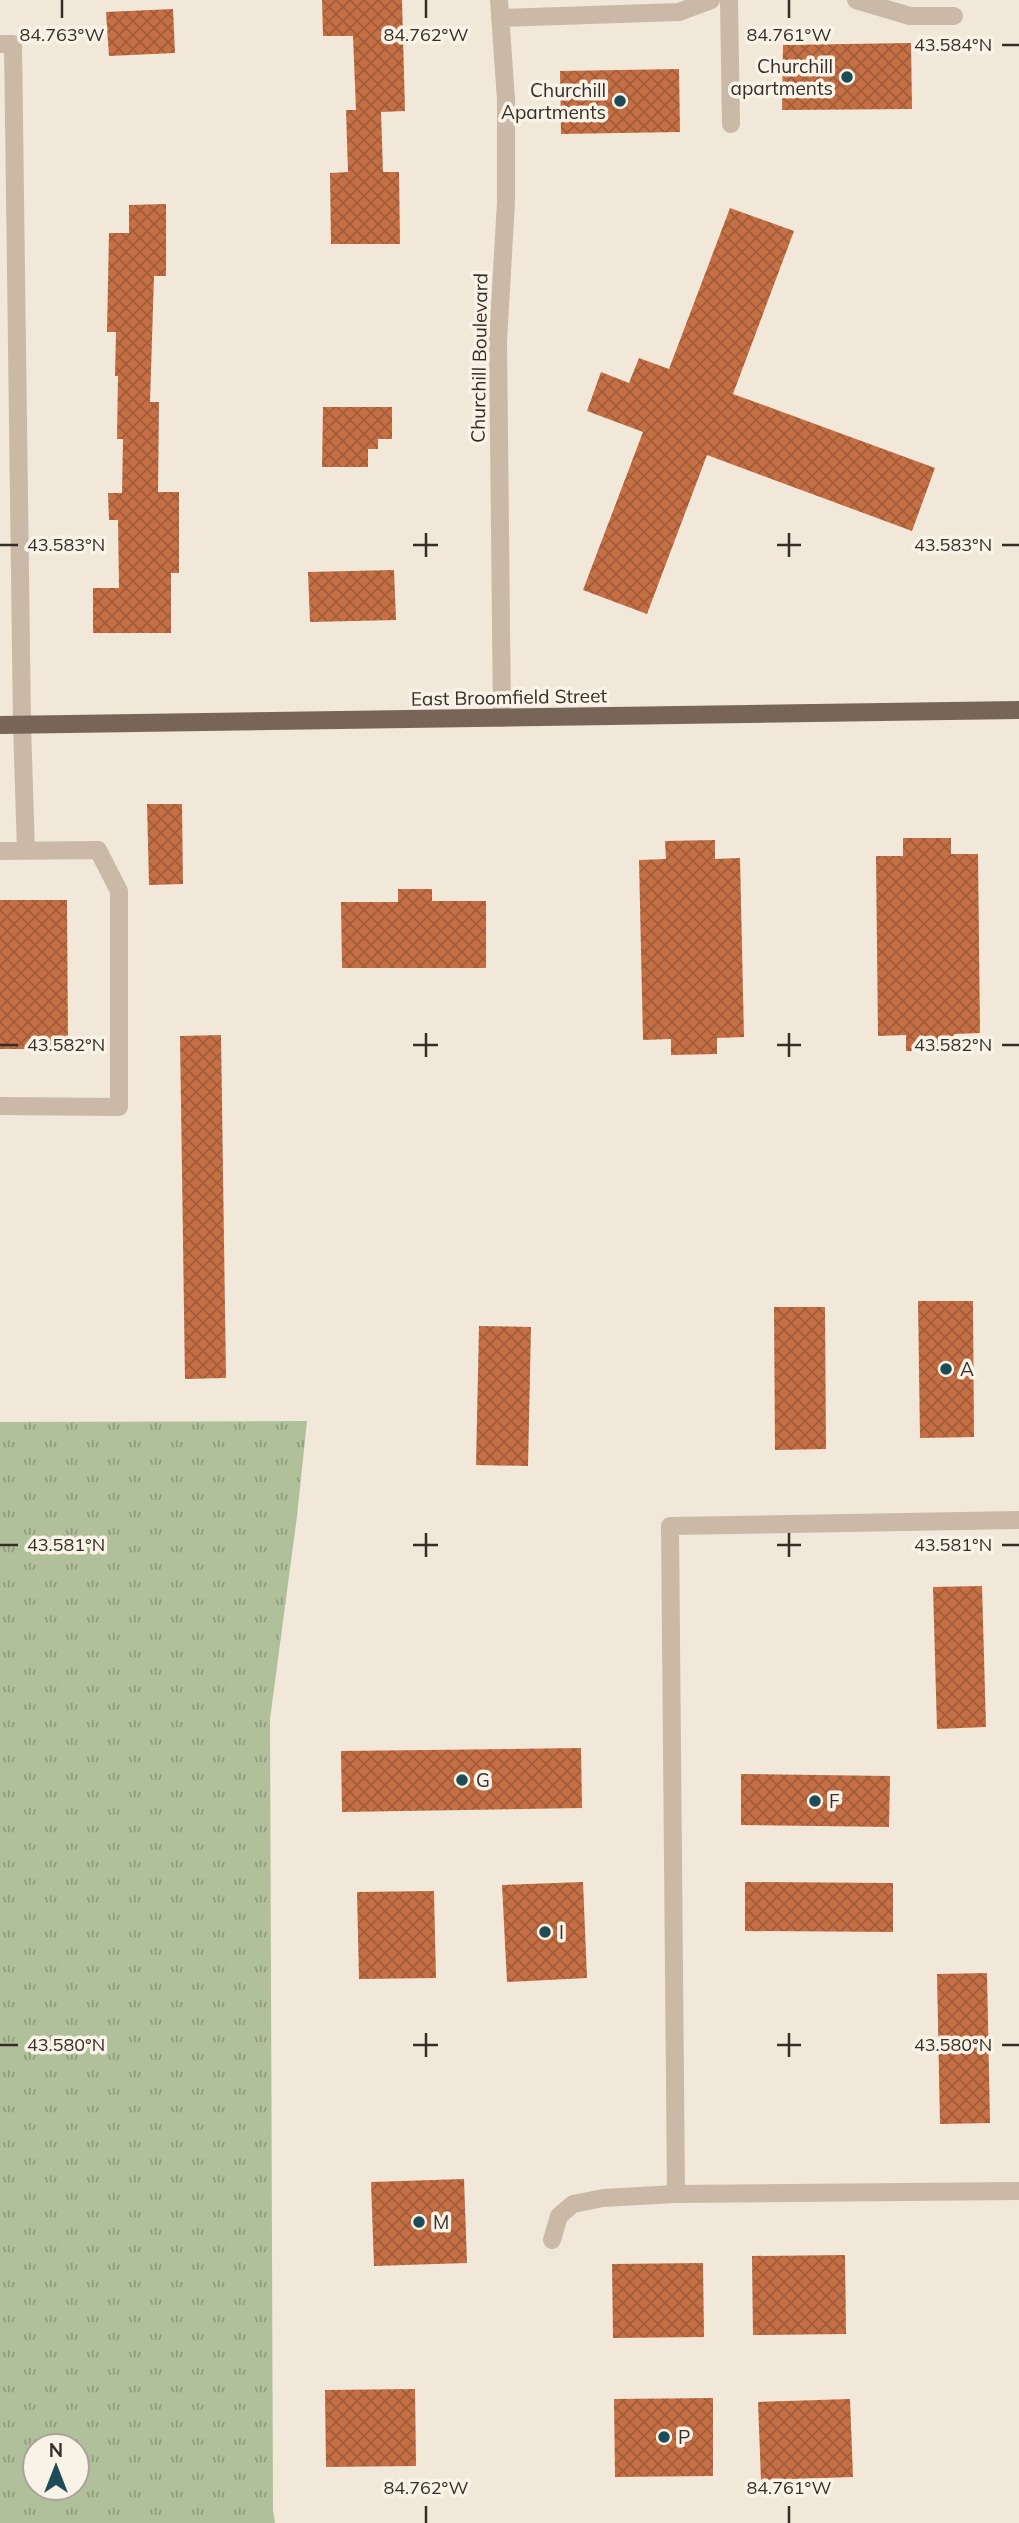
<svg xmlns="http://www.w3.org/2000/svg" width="1019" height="2523" font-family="Mulish,sans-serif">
  <defs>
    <pattern id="grass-tufts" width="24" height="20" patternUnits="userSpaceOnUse" patternTransform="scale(1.75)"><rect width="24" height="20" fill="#afc09a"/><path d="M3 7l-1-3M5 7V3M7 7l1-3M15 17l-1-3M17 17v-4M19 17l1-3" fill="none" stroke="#8f9c7e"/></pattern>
    <pattern id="building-cross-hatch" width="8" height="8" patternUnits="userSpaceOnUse" patternTransform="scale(1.75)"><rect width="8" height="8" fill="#c57044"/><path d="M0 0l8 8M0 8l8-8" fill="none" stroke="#a15c39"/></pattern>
  </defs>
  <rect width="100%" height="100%" fill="#f1e8da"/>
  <path fill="url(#grass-tufts)" fill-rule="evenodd" d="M 307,1421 L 297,1516 L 270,1719 L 273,2510 L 275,2523 L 0,2523 L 0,1422 ZM 35,2446 L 77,2446 L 77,2488 L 35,2488 Z"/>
  <path fill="url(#building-cross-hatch)" d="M 322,0 L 402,0 L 405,111 L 381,112 L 383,172 L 399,172 L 400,244 L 331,244 L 330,173 L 348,172 L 346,110 L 356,110 L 353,36 L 323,36 Z
    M 173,9 L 175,53 L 109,56 L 106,12 Z
    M 911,43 L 912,109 L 782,110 L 783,45 Z
    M 679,69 L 680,132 L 561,134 L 560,71 Z
    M 166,204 L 166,276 L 154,276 L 150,402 L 159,402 L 158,492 L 179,492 L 179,573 L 171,573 L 171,633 L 93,633 L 93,588 L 119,588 L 118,520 L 109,520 L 108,493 L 122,493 L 123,439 L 117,439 L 118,376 L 115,376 L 116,332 L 107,332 L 109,233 L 129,233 L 129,205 Z
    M 730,208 L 794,231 L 733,394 L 935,468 L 912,531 L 707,455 L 647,614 L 583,590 L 643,432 L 587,411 L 601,372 L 629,383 L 639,358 L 669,369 Z
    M 323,407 L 392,407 L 392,439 L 378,439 L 378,449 L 368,449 L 368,467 L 322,467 Z
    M 394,570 L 396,620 L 310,622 L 308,572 Z
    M 147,804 L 182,804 L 183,884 L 149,885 Z
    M 903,838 L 951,838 L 951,854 L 978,854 L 980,1033 L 954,1034 L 954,1051 L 906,1051 L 906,1035 L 878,1036 L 876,856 L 903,856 Z
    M 715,840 L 715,859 L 740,858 L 744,1037 L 717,1038 L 717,1054 L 671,1055 L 671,1039 L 643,1040 L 639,860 L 666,859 L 665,841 Z
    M 398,889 L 432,889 L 432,901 L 486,901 L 486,968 L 342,968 L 341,902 L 398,902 Z
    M 0,900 L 67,900 L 68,1049 L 0,1049 Z
    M 221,1035 L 226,1378 L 185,1379 L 180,1036 Z
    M 918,1301 L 973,1301 L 974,1437 L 920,1438 Z
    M 774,1307 L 825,1307 L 826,1449 L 775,1450 Z
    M 479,1326 L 531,1327 L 528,1466 L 476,1465 Z
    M 982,1586 L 986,1727 L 937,1729 L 933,1587 Z
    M 581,1748 L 582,1808 L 342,1812 L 341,1751 Z
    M 741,1774 L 890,1776 L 889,1827 L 741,1825 Z
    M 583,1882 L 587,1978 L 507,1982 L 502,1885 Z
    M 745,1882 L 893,1883 L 893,1932 L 745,1931 Z
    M 434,1891 L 436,1978 L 359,1979 L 357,1892 Z
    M 987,1973 L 990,2123 L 940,2124 L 937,1974 Z
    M 464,2179 L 467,2263 L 374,2266 L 371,2182 Z
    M 845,2255 L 846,2334 L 753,2335 L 752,2256 Z
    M 703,2263 L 704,2337 L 613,2338 L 612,2264 Z
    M 415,2389 L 416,2466 L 326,2467 L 325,2390 Z
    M 713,2398 L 713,2476 L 615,2477 L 614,2399 Z
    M 850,2399 L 853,2477 L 761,2480 L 758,2402 Z"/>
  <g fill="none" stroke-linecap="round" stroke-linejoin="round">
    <path stroke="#c9b9a6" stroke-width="18" d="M 499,0 L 506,99 L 506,202 L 498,341 L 502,718
      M 729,0 L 731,124
      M 856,0 L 910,16 L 954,16
      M 500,18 L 679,12 L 711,0
      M 0,44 L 13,44 L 22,725 L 26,851
      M 0,851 L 98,850 L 119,891 L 119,1107 L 0,1106
      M 676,2194 L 670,1526 L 1019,1520
      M 552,2240 L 559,2216 L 573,2204 L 603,2198 L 676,2194 L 1019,2191"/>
    <path stroke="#776558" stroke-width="18" d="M 0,725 L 1019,710"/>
  </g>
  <path fill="none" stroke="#352d27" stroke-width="2.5" d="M 62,0 L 62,18M 426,0 L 426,18M 789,0 L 789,18M 1002,45 L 1019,45M 426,533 L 426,557M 789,533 L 789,557M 0,545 L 18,545M 413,545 L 438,545M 777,545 L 801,545M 1002,545 L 1019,545M 426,1033 L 426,1057M 789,1033 L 789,1057M 0,1045 L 18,1045M 413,1045 L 438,1045M 777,1045 L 801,1045M 1002,1045 L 1019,1045M 426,1533 L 426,1557M 789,1533 L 789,1557M 0,1545 L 18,1545M 413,1545 L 438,1545M 777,1545 L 801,1545M 1002,1545 L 1019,1545M 426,2033 L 426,2057M 789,2033 L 789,2057M 0,2045 L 18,2045M 413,2045 L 438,2045M 777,2045 L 801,2045M 1002,2045 L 1019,2045M 426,2506 L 426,2523M 789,2506 L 789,2523"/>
  <g fill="#1d4c56" stroke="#f9f2e6" stroke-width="2.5">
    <circle cx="847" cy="77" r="7"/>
    <circle cx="620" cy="101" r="7"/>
    <circle cx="946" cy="1369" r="7"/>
    <circle cx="462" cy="1780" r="7"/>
    <circle cx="815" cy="1801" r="7"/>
    <circle cx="545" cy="1932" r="7"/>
    <circle cx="419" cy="2222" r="7"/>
    <circle cx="664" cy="2437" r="7"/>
  </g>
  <g text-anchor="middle" stroke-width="7" stroke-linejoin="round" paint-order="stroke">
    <g font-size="19" fill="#352d27" stroke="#f9f2e6" text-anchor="start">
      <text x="833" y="73" text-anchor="end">Churchill<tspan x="833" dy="22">apartments</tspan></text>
      <text x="606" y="97" text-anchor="end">Churchill<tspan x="606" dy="22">Apartments</tspan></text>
      <text x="960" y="1376">A</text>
      <text x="476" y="1787">G</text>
      <text x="829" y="1808">F</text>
      <text x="559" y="1939">I</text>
      <text x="433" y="2229">M</text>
      <text x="678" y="2444">P</text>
    </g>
    <g font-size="19" fill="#352d27" stroke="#f9f2e6">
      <text transform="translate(479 358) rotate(-89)" y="7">Churchill Boulevard</text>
      <text transform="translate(509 697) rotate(-1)" y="7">East Broomfield Street</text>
    </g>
  </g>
  <g font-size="18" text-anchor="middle" fill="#352d27" stroke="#f9f2e6" stroke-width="7" stroke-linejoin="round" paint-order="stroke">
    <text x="62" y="41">84.763°W</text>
    <text x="426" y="41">84.762°W</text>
    <text x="789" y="41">84.761°W</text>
    <text x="953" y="51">43.584°N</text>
    <text x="66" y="551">43.583°N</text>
    <text x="953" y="551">43.583°N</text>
    <text x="66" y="1051">43.582°N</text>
    <text x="953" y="1051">43.582°N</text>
    <text x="66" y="1551">43.581°N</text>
    <text x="953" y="1551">43.581°N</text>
    <text x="66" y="2051">43.580°N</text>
    <text x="953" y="2051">43.580°N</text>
    <text x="426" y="2494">84.762°W</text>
    <text x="789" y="2494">84.761°W</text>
  </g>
  <g transform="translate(56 2467)"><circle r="33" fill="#f9f2e6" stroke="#aba39a" stroke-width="2"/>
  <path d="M0-5L12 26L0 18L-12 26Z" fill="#1d4c56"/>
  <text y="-10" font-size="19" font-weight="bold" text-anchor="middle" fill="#352d27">N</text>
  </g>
</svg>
